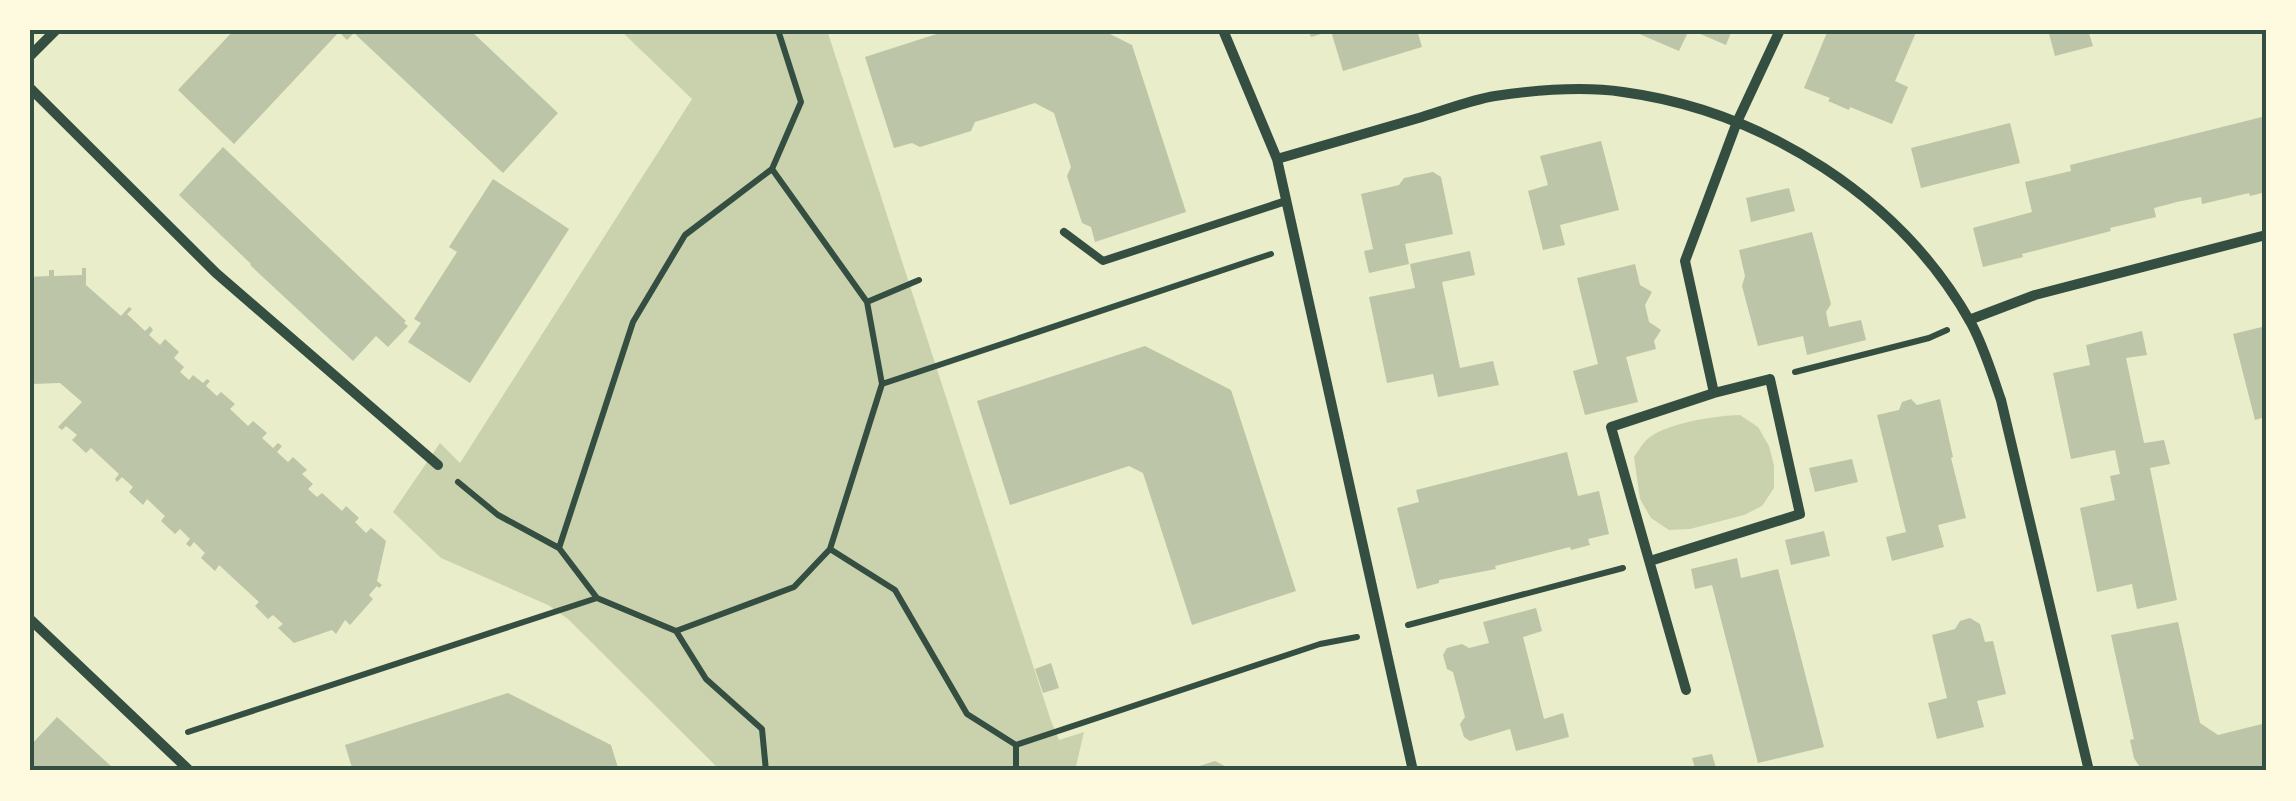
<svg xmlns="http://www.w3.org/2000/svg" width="2296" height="801" font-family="Karla,sans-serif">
  <rect width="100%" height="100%" fill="#e9edc9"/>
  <path fill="#cad2ad" d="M 620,30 L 827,30 L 1051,721 L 1059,740 L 1084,732 L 1075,771 L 721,771 L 568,619 L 548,605 L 441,558 L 393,512 L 440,443 L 460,463 L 692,99 Z
    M 1740,415 L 1758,427 L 1769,446 L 1774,466 L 1774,488 L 1762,506 L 1744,515 L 1690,529 L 1669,530 L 1651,518 L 1640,499 L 1634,457 C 1639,450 1643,442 1650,437 C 1671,422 1715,416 1740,415 Z"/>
  <path fill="#bcc5a7" d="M 234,30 L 470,30 L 558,113 L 503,173 L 354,33 L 347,40 L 339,32 L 234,144 L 178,90 Z
    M 949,30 L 1102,30 L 1132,45 L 1186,212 L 1095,242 L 1091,227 L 1082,223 L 1067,176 L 1071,167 L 1054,113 L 1035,103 L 975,122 L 971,131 L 920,147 L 912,143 L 894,148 L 865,57 Z
    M 1308,30 L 1417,30 L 1422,47 L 1343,71 L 1331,31 L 1311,37 Z
    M 1630,30 L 1689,30 L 1679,51 Z
    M 1691,30 L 1732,30 L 1726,45 Z
    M 1828,30 L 1917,30 L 1895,81 L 1908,87 L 1892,124 L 1850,107 L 1849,110 L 1828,101 L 1830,98 L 1804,88 Z
    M 2048,30 L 2088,30 L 2093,46 L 2055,56 Z
    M 2266,116 L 2266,192 L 2250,196 L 2249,193 L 2202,204 L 2201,197 L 2177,202 L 2154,208 L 2156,217 L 2110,228 L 2111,231 L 2022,254 L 2023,257 L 1983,267 L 1973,228 L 2032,212 L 2025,182 L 2071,171 L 2070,165 Z
    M 2010,123 L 2020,163 L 1921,188 L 1911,148 Z
    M 1601,141 L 1619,210 L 1560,225 L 1565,245 L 1543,250 L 1528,191 L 1548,185 L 1540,156 Z
    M 223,147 L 406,321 L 404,323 L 408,326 L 388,347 L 376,336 L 353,361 L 250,265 L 251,264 L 179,195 Z
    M 1433,172 L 1441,177 L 1453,234 L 1405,244 L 1409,264 L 1369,273 L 1364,251 L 1373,249 L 1361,194 L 1399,185 L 1404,178 Z
    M 493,179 L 569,229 L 470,383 L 408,342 L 421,323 L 414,319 L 457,252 L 449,247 Z
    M 1789,188 L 1795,211 L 1751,222 L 1746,198 Z
    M 1812,232 L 1831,304 L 1826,312 L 1829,327 L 1861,320 L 1866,340 L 1807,355 L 1803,336 L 1758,346 L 1742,286 L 1745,276 L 1739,250 Z
    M 1470,251 L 1475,275 L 1442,282 L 1460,368 L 1493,361 L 1499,385 L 1438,397 L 1433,374 L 1387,383 L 1369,297 L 1415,288 L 1410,264 Z
    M 1635,264 L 1640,285 L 1652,292 L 1645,305 L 1649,322 L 1661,330 L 1654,341 L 1656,349 L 1626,357 L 1638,402 L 1585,415 L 1573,371 L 1598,364 L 1577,278 Z
    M 82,268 L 86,268 L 86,285 L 121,316 L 129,307 L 132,309 L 127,314 L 145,331 L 150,326 L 153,330 L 149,335 L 160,345 L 165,339 L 179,352 L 174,358 L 184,367 L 180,372 L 189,380 L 193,375 L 203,383 L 207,379 L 210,381 L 206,386 L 217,396 L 221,392 L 235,404 L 230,409 L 248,426 L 253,421 L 267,433 L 262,438 L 273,448 L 278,443 L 282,446 L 277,452 L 288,462 L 293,457 L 307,470 L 302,474 L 313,484 L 308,489 L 317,497 L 322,493 L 342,511 L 346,506 L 359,518 L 355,522 L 366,533 L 371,528 L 386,541 L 377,581 L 382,585 L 379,588 L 377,586 L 369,595 L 373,599 L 350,625 L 345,620 L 336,634 L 332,630 L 294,643 L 278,628 L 283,624 L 273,615 L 268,619 L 255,606 L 259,602 L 219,565 L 215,571 L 201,558 L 205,553 L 194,542 L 190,547 L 186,544 L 190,539 L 180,529 L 175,534 L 161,521 L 165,516 L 147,499 L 143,505 L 129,492 L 133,487 L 122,477 L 117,482 L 115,479 L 119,474 L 91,448 L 86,453 L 72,440 L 77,435 L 66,426 L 62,430 L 58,427 L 82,402 L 60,383 L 33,384 L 30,387 L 30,277 L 49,276 L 49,270 L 54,270 L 54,276 L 82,275 Z
    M 2266,326 L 2266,417 L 2255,420 L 2233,334 Z
    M 2142,331 L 2147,355 L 2126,358 L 2144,443 L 2164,440 L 2170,464 L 2150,468 L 2177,600 L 2137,609 L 2132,584 L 2097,592 L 2080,508 L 2115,500 L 2110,476 L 2120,474 L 2115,450 L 2071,459 L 2053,373 L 2090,365 L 2086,345 Z
    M 1145,346 L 1231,390 L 1296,591 L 1192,625 L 1143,473 L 1129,466 L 1010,505 L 977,401 Z
    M 1911,399 L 1917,405 L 1940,399 L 1953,457 L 1951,458 L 1966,518 L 1938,525 L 1944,547 L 1892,561 L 1886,537 L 1906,532 L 1877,415 L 1899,410 L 1902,402 Z
    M 1567,452 L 1578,496 L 1599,491 L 1609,534 L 1588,539 L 1590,545 L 1571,550 L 1570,547 L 1495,566 L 1496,569 L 1439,580 L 1439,583 L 1417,589 L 1397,508 L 1419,502 L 1416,490 Z
    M 1852,459 L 1858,482 L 1815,492 L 1809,468 Z
    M 1824,531 L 1830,556 L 1791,565 L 1785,540 Z
    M 1737,558 L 1741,578 L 1778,569 L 1824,747 L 1758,763 L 1712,585 L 1695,589 L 1691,569 Z
    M 1536,608 L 1542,631 L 1523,637 L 1544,719 L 1563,713 L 1569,737 L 1516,751 L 1510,729 L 1470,741 L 1464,737 L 1460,724 L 1465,717 L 1453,672 L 1447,669 L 1443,655 L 1447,648 L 1462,644 L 1469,648 L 1489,643 L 1483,622 Z
    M 1970,618 L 1980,624 L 1985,642 L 1993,641 L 2006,694 L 1977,701 L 1984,727 L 1937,739 L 1928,703 L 1947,698 L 1932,635 L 1955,629 L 1960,621 Z
    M 2178,622 L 2200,723 L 2218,735 L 2266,723 L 2266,771 L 2142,771 L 2134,758 L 2130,740 L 2134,739 L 2111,635 Z
    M 1051,663 L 1059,688 L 1043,693 L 1035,669 Z
    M 508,693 L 611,745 L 619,771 L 353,771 L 345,745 Z
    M 57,717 L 112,767 L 109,771 L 35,771 L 30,767 L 30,746 Z
    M 1712,754 L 1717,771 L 1696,771 L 1692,758 Z
    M 1215,761 L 1234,771 L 1187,771 L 1187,770 Z"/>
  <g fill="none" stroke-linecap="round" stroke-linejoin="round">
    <path stroke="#344e41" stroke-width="6" d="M 778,30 L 801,102 L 772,169 L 867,302 L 882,384 L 830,549 L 895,590 L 967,714 L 1016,745 L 1016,771
      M 867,302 L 919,280
      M 1795,372 L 1929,338 L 1947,330
      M 882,384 L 1271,254
      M 458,482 L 498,515 L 559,548 L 597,598 L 676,631 L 706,679 L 762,729 L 766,771
      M 559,548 L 633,322 L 685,235 L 772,169
      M 1408,625 L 1623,568
      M 676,631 L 794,587 L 830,549
      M 188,732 L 597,598
      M 1016,745 L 1320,644 L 1357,637"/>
    <path stroke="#344e41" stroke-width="8" d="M 1064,232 L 1103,261 L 1286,201"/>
    <path stroke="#344e41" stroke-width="10" d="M 1223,30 L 1277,159 L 1413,771
      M 30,56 L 56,30
      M 30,88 L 216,273 L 438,465
      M 1277,159 C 1325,145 1373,131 1422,117 C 1446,110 1470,100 1495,96 C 1536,90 1582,86 1623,92 C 1764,111 1901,198 1971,323 C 1984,347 1992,374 2001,400 L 2089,771
      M 1969,320 L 2035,295 L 2266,235
      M 1650,561 L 1800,514 L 1770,379 L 1714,393 L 1685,261 L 1737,122 L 1780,30
      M 30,619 L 190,771
      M 1686,690 L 1611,427 L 1714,393"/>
  </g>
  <rect width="2296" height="801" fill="none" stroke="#fefae0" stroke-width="65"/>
  <rect x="32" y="32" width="2232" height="736" fill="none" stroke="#344e41" stroke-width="4"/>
</svg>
